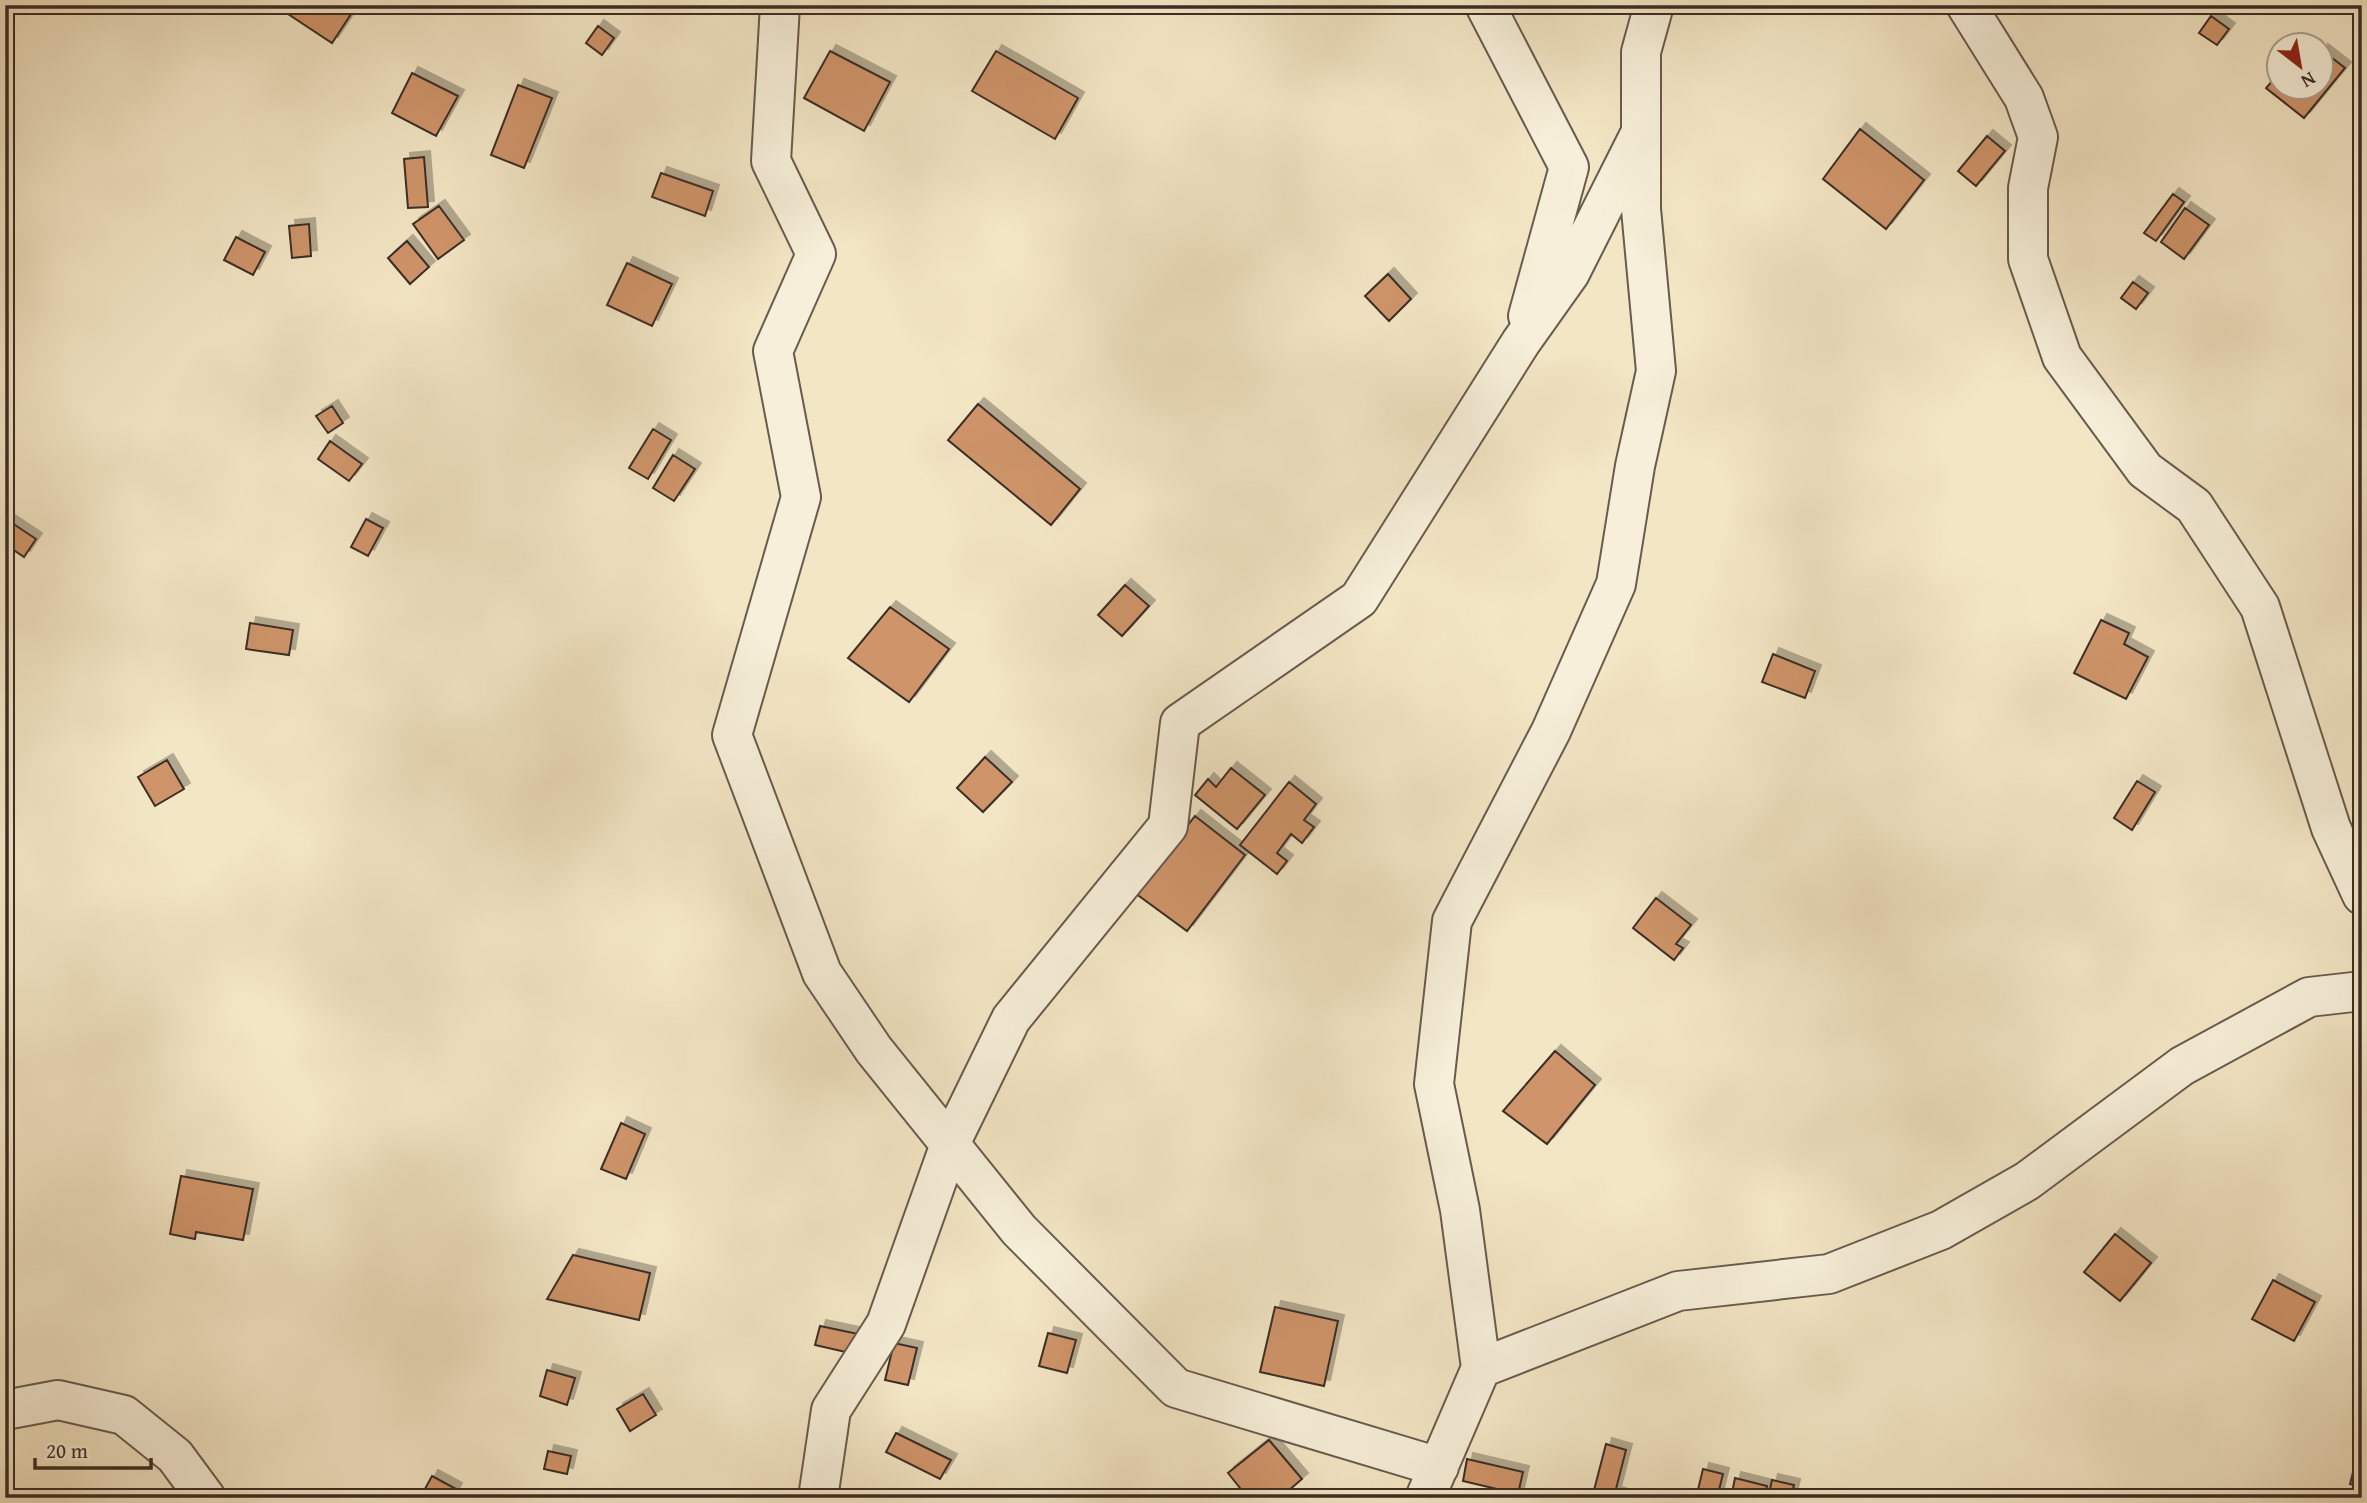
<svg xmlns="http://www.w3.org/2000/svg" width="2367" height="1503" font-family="'Gentium Book Plus',serif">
  <defs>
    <filter id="shadow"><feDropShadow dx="6" dy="-6" stdDeviation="0" flood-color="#0004"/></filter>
  </defs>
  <rect width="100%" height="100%" fill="#f3e6c5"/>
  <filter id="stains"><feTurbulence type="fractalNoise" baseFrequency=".00286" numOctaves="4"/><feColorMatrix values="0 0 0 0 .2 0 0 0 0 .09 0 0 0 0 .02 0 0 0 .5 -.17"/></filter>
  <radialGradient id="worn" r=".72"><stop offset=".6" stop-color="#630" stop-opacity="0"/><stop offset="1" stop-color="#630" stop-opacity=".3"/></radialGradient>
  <path fill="#cf946b" stroke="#3b2d26" stroke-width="2" filter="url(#shadow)" d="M 294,5 L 357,5 L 332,43 L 288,14 Z
    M 2211,16 L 2229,29 L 2217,45 L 2199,33 Z
    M 598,26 L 614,38 L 602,55 L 586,43 Z
    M 2322,50 L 2345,68 L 2304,118 L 2266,88 L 2280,72 L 2280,88 L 2322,88 Z
    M 830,51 L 890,82 L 864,131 L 804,98 Z
    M 996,51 L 1078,98 L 1055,139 L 972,91 Z
    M 412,73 L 458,96 L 436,136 L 392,113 Z
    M 518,85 L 552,98 L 524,168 L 491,155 Z
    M 1860,129 L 1924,180 L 1886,229 L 1823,179 Z
    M 1987,136 L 2005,151 L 1976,186 L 1958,171 Z
    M 424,157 L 428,207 L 408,208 L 404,159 Z
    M 661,173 L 713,191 L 705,216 L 652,197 Z
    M 2173,194 L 2184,202 L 2156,241 L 2144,233 Z
    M 439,206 L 464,240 L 438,259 L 413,224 Z
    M 2185,208 L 2209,225 L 2184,259 L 2161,242 Z
    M 309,224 L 311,256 L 292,258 L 289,226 Z
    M 236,237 L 265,252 L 253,275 L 224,260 Z
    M 407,241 L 429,267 L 410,284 L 388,258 Z
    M 627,263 L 672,284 L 652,326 L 607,305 Z
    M 1388,274 L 1411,299 L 1389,321 L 1365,296 Z
    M 2133,282 L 2148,293 L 2136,309 L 2121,298 Z
    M 978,404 L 1080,489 L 1051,525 L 948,440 Z
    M 332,406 L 343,423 L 328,433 L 316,416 Z
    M 653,429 L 671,440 L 648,479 L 629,468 Z
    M 330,441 L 362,464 L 349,481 L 318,459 Z
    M 673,455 L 695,469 L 674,501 L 653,488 Z
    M 6,519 L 36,539 L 24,557 L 5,544 Z
    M 366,519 L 383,528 L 368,556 L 351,547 Z
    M 1125,585 L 1149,606 L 1122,636 L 1098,615 Z
    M 890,607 L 949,649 L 909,702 L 848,658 Z
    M 2101,620 L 2129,633 L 2124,644 L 2148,657 L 2126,699 L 2074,673 Z
    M 250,623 L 293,630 L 289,655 L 246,649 Z
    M 1773,654 L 1815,671 L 1805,698 L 1762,682 Z
    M 985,757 L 1012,782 L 983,812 L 957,788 Z
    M 167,760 L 184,789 L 155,806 L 138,777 Z
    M 1231,768 L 1265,795 L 1237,829 L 1195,795 L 1208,779 L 1216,787 Z
    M 2137,781 L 2155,792 L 2132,830 L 2114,818 Z
    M 1289,782 L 1316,804 L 1304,820 L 1314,827 L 1302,843 L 1291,834 L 1277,853 L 1287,861 L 1277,874 L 1240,845 Z
    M 1195,816 L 1245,855 L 1187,931 L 1135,893 Z
    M 1656,898 L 1691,925 L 1676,944 L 1683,948 L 1674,960 L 1633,928 Z
    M 1555,1051 L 1595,1085 L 1547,1144 L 1503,1111 Z
    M 621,1123 L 645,1134 L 626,1179 L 601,1169 Z
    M 181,1176 L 253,1189 L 243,1240 L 196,1232 L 195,1239 L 170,1234 Z
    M 2115,1234 L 2151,1263 L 2120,1301 L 2084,1272 Z
    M 573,1255 L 650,1273 L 639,1320 L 547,1299 Z
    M 2273,1280 L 2315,1302 L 2294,1341 L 2252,1319 Z
    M 1275,1307 L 1338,1321 L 1324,1386 L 1260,1372 Z
    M 820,1326 L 863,1335 L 859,1355 L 815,1345 Z
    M 1048,1333 L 1076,1340 L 1067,1373 L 1039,1366 Z
    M 894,1343 L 917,1348 L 908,1385 L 885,1380 Z
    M 547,1370 L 575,1378 L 567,1405 L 540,1396 Z
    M 643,1394 L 656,1415 L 630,1431 L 617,1409 Z
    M 896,1433 L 951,1460 L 940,1479 L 886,1452 Z
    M 1269,1440 L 1302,1479 L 1280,1498 L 1248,1498 L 1228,1473 Z
    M 1606,1444 L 1626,1450 L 1615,1493 L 1620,1494 L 1619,1498 L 1592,1498 Z
    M 548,1451 L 571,1456 L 567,1474 L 544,1469 Z
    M 2358,1453 L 2362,1454 L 2362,1487 L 2350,1484 Z
    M 1467,1459 L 1523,1472 L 1518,1494 L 1463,1481 Z
    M 1703,1469 L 1723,1474 L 1717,1498 L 1696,1498 Z
    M 432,1476 L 456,1489 L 451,1498 L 420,1498 Z
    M 1735,1478 L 1767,1486 L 1764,1498 L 1731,1498 Z
    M 1772,1480 L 1794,1485 L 1791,1498 L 1768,1498 Z"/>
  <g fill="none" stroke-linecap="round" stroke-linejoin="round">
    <g stroke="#695b4e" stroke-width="42">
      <path id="minor" d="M 780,5 L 771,161 L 816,254 L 773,351 L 801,497 L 732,735 L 822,973 L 874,1050 L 1019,1230 L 1176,1388 L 1439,1467
        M 1485,5 L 1569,167 L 1528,316
        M 1966,5 L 2024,98 L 2038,137 L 2028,188 L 2028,259 L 2062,357 L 2145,470 L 2194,506 L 2260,607 L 2331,828 L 2362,895
        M 1481,1368 L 1678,1291 L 1829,1274 L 1941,1230 L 2027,1181 L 2182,1066 L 2309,997 L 2362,991
        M 5,1410 L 58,1400 L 124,1415 L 175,1456 L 206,1498
        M 818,1498 L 831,1410 L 886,1324 L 950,1144 L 1011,1019 L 1168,826 L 1180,723 L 1359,599 L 1521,342 L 1570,273 L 1641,132
        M 1425,1498 L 1481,1368 L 1460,1210 L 1434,1084 L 1452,921 L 1551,731 L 1616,584 L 1635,466 L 1656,371 L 1641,209 L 1641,52 L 1654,5"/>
    </g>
    <use href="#minor" stroke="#f7efd9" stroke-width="38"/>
  </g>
  <rect width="2367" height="1503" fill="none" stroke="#f3e6c5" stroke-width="28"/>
  <rect x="7" y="7" width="2353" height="1489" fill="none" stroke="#3b2d26" stroke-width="3.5"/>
  <rect x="14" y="14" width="2339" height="1475" fill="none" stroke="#3b2d26" stroke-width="2"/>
  <g transform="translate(2300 66) rotate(149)"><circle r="33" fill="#f7efd9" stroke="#aca191" stroke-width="2"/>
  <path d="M0-5L12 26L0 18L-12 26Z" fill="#8f2418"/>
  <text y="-10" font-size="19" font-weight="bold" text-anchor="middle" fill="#3b2d26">N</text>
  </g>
  <path d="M35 1458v10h116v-10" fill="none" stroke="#3b2d26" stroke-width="3.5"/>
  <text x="46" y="1458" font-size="21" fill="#3b2d26" stroke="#f7efd9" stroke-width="5" paint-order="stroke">20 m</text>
  <rect width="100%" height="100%" filter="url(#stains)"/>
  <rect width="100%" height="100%" fill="url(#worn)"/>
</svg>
